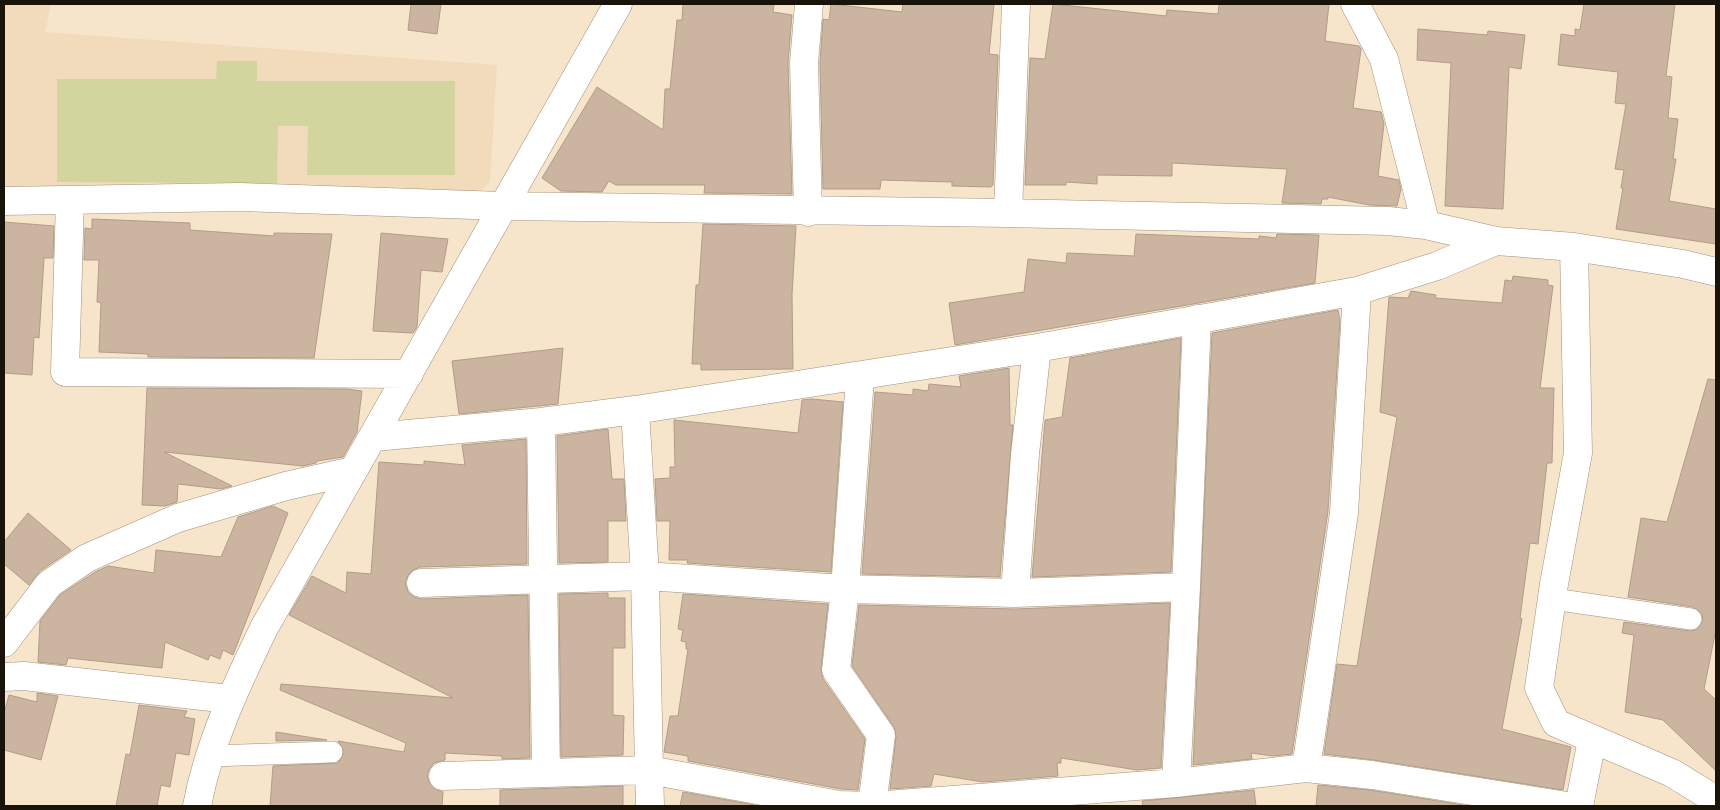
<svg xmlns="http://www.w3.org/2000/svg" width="1720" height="810" font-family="Commissioner,sans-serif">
  <rect width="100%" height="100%" fill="#f6e4cb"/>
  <path fill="#f2dbbb" d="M 4,4 L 51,4 L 45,32 L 497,65 L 490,182 L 476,195 L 4,188 Z"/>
  <path fill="#d2d69e" d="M 217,61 L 257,61 L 257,81 L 455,81 L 455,175 L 307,175 L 308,126 L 278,126 L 277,183 L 57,182 L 57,79 L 216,79 Z"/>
  <path fill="#cbb5a0" stroke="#b29c88" d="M 411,4 L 441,4 L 437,34 L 408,30 Z
    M 683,4 L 774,4 L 773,12 L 792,15 L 788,63 L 792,194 L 704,193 L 705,185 L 616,185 L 609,181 L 602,192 L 561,191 L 542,178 L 597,87 L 663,130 L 665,89 L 670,89 L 677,20 L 682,20 Z
    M 831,4 L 902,12 L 903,4 L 994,4 L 989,54 L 998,55 L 993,185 L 991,187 L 952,186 L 952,182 L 881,180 L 880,189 L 823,189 L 820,63 L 823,19 L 829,20 Z
    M 1053,4 L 1166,16 L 1167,10 L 1218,14 L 1219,4 L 1329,4 L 1325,41 L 1359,46 L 1361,49 L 1353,108 L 1381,112 L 1384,124 L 1378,176 L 1399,180 L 1401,189 L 1397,206 L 1369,205 L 1328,197 L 1328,199 L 1322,199 L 1321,204 L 1282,203 L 1287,169 L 1172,163 L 1172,176 L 1097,175 L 1097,184 L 1066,182 L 1066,185 L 1025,185 L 1030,58 L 1045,59 Z
    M 1584,4 L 1675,4 L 1666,76 L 1672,77 L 1668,118 L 1678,119 L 1673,159 L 1676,159 L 1669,201 L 1716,209 L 1716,244 L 1616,229 L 1623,188 L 1621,188 L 1624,170 L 1615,169 L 1626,104 L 1615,103 L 1618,72 L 1558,65 L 1561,34 L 1575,36 L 1575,29 L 1580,30 Z
    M 1418,29 L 1487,35 L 1488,31 L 1525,35 L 1521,69 L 1509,67 L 1503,209 L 1445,206 L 1451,63 L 1417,60 Z
    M 92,219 L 190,223 L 190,230 L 274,236 L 274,233 L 332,234 L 314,358 L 148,357 L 148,354 L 99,352 L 101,303 L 97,302 L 99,260 L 84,260 L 85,228 L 92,229 Z
    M 4,222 L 54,226 L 53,258 L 44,258 L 39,338 L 34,337 L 32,375 L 4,373 Z
    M 703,224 L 796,226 L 792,295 L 793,369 L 701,370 L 701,364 L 692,364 L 696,285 L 699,285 Z
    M 381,233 L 448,239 L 442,272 L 421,270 L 417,327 L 413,333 L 373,331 Z
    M 1136,234 L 1259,239 L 1259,236 L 1276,238 L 1277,234 L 1319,235 L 1315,283 L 955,345 L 949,303 L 1024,292 L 1028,259 L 1066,263 L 1067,253 L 1134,256 Z
    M 1513,276 L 1548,280 L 1548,285 L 1553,286 L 1540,388 L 1554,388 L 1552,463 L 1547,463 L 1538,544 L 1530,543 L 1520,618 L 1522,619 L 1502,729 L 1571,747 L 1563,790 L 1374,760 L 1324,754 L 1337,664 L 1357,666 L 1397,417 L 1380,412 L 1389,297 L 1408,298 L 1411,291 L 1436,295 L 1435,298 L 1502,303 L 1505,280 L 1512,281 Z
    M 1338,310 L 1340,320 L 1328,511 L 1292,754 L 1273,756 L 1251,753 L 1252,759 L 1193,765 L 1212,333 Z
    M 1181,338 L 1171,572 L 1032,577 L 1045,420 L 1062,417 L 1070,358 Z
    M 563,348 L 558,404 L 459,414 L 452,361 Z
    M 1009,368 L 1010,425 L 1013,425 L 1000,577 L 862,574 L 875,392 L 913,395 L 913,389 L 928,391 L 929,384 L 961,387 L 959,376 Z
    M 1708,379 L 1716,380 L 1716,629 L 1704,689 L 1716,700 L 1716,771 L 1663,720 L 1625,712 L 1634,635 L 1622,633 L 1624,622 L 1690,631 L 1696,630 L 1703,621 L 1702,614 L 1693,607 L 1628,597 L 1641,518 L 1667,522 Z
    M 147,388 L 347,389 L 362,391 L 357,432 L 343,457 L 317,461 L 316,463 L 303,466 L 164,452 L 232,486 L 221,489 L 178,484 L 177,502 L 165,506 L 142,505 Z
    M 812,399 L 843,402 L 831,572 L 687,563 L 688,560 L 669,560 L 670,521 L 657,521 L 655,479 L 670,478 L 670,467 L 675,467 L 674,420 L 798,433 L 802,400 Z
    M 608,429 L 612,479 L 624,479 L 626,521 L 608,521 L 608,562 L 559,563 L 557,436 Z
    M 526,439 L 527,564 L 420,567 L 413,570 L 408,575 L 405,583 L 408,592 L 414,597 L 421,599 L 528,595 L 530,758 L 502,759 L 502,756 L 445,753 L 445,760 L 434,763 L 429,769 L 427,776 L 430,785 L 436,790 L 443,792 L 442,806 L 270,806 L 273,766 L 338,763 L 344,752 L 338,741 L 404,752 L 406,743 L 280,690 L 281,684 L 453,698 L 289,615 L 312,576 L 346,593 L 347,572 L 371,574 L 379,462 L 424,465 L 424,461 L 465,465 L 462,445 Z
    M 273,506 L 288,513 L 233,655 L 223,650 L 220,659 L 210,655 L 208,660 L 165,642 L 162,668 L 68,658 L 66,665 L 38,662 L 40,621 L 60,595 L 95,572 L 108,566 L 154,573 L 156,550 L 221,557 L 238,517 Z
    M 28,513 L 71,550 L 40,571 L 29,585 L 4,564 L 4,542 Z
    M 608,593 L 608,598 L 625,598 L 625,648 L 613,648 L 613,715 L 624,716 L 623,755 L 561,757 L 559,594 Z
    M 683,594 L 828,604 L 821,669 L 823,679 L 865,739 L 858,790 L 841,789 L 688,761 L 688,756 L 664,752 L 670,716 L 678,716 L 688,649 L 686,649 L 686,642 L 681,641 L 683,630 L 678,629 Z
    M 1170,603 L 1161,768 L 1137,770 L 1061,758 L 1061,763 L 1057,763 L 1058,776 L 983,782 L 934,774 L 931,786 L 890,789 L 896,737 L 894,727 L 852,666 L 859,605 L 1015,609 Z
    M 37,693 L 58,696 L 41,760 L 4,750 L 4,713 L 9,695 L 37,702 Z
    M 139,705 L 187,711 L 184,717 L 195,719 L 189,755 L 176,753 L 170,787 L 161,785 L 157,806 L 116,806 L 126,754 L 130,755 Z
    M 276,732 L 327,740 L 276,741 Z
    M 1318,785 L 1370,790 L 1469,806 L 1316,806 Z
    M 623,786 L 623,806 L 500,806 L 500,790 Z
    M 1254,790 L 1256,806 L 1143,806 L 1142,801 Z
    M 683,792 L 760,806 L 680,806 Z"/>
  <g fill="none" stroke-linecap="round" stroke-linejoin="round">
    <g stroke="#a2917a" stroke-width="22">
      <path id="lane" d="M 1553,599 L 1691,619
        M 210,756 L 332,752"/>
    </g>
    <g stroke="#a2917a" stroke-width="29">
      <path id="street" d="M 1355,4 L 1384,59 L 1426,225
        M 70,200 L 65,372 L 409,374
        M 4,201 L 239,197 L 503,206 L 1008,213 L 1388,221 L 1426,225 L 1496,241 L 1574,247 L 1683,264 L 1716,272
        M 808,212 L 804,63 L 809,4
        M 1008,213 L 1016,4
        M 1574,247 L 1578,453 L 1554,584 L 1539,688 L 1556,723 L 1672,773 L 1716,800
        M 860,377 L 845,589 L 836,670 L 881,735 L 872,806
        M 541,422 L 546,773 L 649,770 L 645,576 L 635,410
        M 374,437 L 541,422 L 635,410 L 1037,348 L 1357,291 L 1437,266 L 1496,241
        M 421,583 L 645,576 L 845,589 L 1015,593 L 1186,587 L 1176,783
        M 1186,587 L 1197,319
        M 1015,593 L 1025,454 L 1037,348
        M 4,643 L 49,584 L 87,558 L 178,518 L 286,486 L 353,471
        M 4,677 L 24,676 L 229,699
        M 1306,768 L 1344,513 L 1357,291
        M 443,776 L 546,773
        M 197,806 C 209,743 236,686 264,628 L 618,4
        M 650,806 L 649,770 L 839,805 L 872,806 L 1176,783 L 1306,768 L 1372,775 L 1567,806
        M 1579,806 L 1592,740"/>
    </g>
    <use href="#lane" stroke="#fff" stroke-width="21"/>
    <use href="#street" stroke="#fff" stroke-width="28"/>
  </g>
  <rect width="1720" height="810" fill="none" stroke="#19130a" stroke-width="10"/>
</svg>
